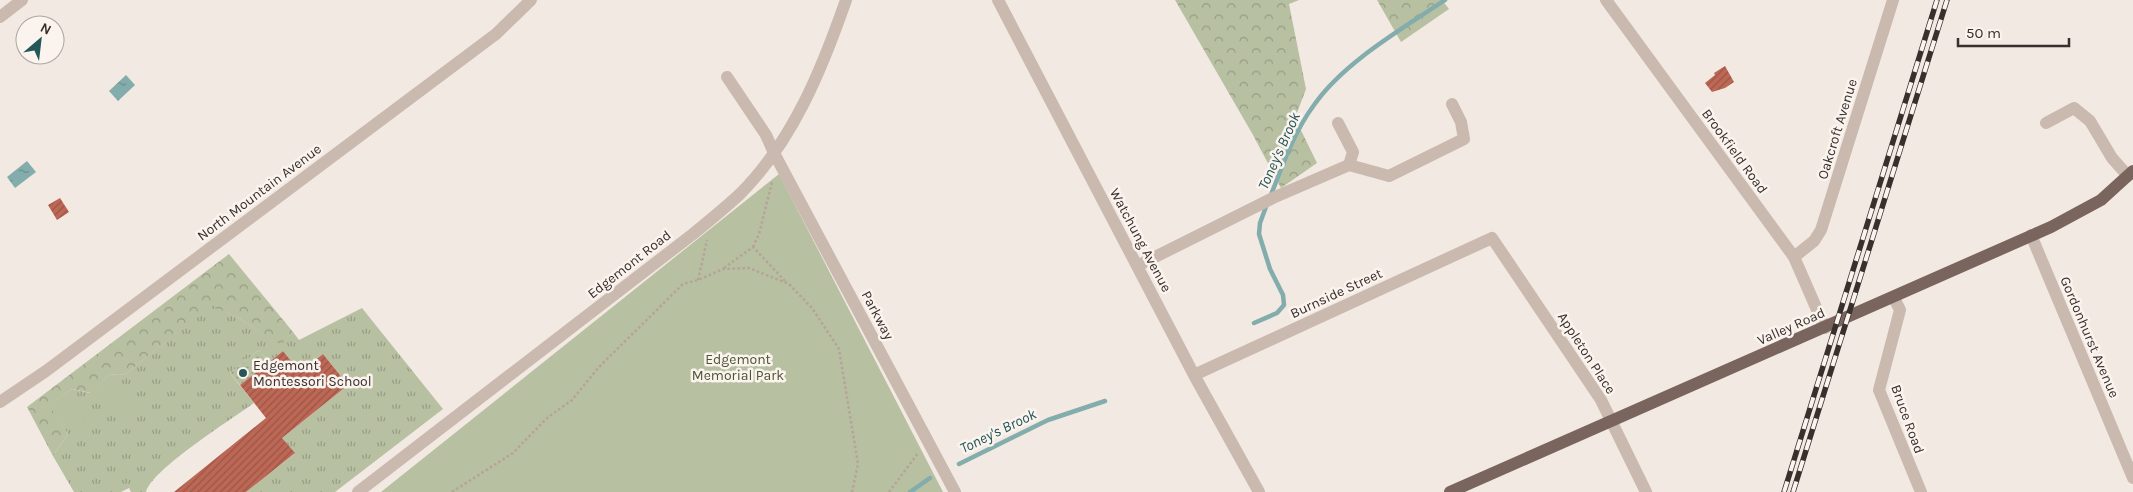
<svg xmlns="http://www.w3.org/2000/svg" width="2133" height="492" font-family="Karla,sans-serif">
  <defs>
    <pattern id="grass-tufts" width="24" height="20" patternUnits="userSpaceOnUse" patternTransform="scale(1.25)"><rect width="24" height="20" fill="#b8c0a2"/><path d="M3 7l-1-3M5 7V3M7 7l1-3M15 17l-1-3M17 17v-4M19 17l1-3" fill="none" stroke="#979c84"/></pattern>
    <pattern id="forest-crowns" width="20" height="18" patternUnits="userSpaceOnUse" patternTransform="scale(1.25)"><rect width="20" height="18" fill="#b8c0a2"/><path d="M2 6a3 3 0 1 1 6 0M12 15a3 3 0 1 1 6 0" fill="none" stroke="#979c84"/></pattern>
    <pattern id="garden-dots" width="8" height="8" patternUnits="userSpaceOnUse" patternTransform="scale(1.25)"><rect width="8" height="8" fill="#b8c0a2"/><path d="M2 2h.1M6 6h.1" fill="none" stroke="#979c84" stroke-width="1.8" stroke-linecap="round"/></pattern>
    <pattern id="water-ripples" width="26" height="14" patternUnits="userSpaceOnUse" patternTransform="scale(1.25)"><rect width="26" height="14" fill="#83adac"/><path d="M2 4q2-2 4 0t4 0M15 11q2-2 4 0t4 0" fill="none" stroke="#6c8d8c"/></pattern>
    <pattern id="building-hatch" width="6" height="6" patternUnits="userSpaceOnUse" patternTransform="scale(1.25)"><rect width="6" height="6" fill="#bd6755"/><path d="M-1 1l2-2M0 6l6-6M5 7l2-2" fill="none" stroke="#9b5547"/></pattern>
  </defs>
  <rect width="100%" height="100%" fill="#f2e9e2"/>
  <path fill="url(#grass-tufts)" d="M 211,304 L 238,318 L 281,344 L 293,332 L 299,340 L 362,308 L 443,409 L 335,492 L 246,492 L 294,454 L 282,438 L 348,385 L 323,354 L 300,372 L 283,351 L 269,362 L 259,350 L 230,373 L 254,403 C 232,419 152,469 146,492 L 131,492 L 129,488 L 121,492 L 74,492 L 53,456 L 68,434 L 48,405 L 72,389 L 90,393 L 109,375 L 126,374 Z"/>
  <path fill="url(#forest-crowns)" d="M 1175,0 L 1299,0 L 1289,4 L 1306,89 L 1295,118 L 1317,163 L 1281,188 L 1253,135 Z
    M 1377,0 L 1442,0 L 1449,9 L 1401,42 Z
    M 229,254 L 293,332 L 281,345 L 238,318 L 211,305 L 126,374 L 109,375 L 91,393 L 72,389 L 49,405 L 68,434 L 53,456 L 27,407 Z"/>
  <path fill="#b8c0a2" d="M 779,174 L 943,492 L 381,492 Z
    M 242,341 L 251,351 L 234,365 L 225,355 Z
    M 118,377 L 141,411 L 124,422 L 102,388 Z
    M 71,396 L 88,418 L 75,428 L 58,405 Z"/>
  <path fill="url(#garden-dots)" d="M 259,350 L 269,362 L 240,385 L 230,373 Z"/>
  <path fill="url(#water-ripples)" d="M 126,75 L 135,85 L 118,101 L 109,91 Z
    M 27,161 L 36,172 L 15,188 L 7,177 Z"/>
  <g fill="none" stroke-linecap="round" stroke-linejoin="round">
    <path stroke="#83adac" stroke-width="4.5" d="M 1271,195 C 1283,164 1294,132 1314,105 C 1344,62 1402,29 1445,0
      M 1254,323 L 1277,313 L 1284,305 L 1283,295 L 1270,269 L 1259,234 L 1260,223 L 1267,204
      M 959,464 L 1048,420 L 1105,401
      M 910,492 L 930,478"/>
  </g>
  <path fill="url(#building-hatch)" d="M 1725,66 L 1734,82 L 1725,88 L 1712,92 L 1705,83 L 1715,75 L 1714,73 Z
    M 60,198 L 69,212 L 57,220 L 48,205 Z
    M 283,351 L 300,372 L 323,354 L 348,385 L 282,438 L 295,453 L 246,492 L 174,492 L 266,418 L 240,385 Z"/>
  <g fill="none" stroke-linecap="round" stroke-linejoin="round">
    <path stroke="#b5a398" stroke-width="2.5" stroke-dasharray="2.5 2.5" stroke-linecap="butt" d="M 753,247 L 759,234 L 772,182
      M 724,268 L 753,247 L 786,282
      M 698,280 L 707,240
      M 452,492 L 513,453 L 547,418 L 572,400 L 598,368 L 683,284 L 698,280 L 723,269 L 749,268 L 789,284 L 812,308 L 839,349 L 858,464 L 852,492
      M 889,492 L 918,453"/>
    <path stroke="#cab9ae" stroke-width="12" d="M 998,0 L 1194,375 L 1259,492
      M 1606,0 L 1794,257 L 1825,328
      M 0,17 L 22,0
      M 727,77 L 766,135 L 774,153 L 955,492
      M 2046,123 L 2074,108 L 2090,121 L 2112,158 L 2128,176
      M 1349,165 L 1389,176 L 1464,139 L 1461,122 L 1452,104
      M 2031,235 L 2133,478
      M 1794,257 L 1814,241 L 1821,230 L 1893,0
      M 1137,266 L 1275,197 L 1349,165 L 1353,152 L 1338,123
      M 1894,298 L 1900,310 L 1879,390 L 1921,492
      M 1194,375 L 1492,238 L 1601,400 L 1646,492
      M 0,402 L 46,371 L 496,34 L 531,0
      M 358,492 L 693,234 C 709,221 725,208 740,194 C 793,141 822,69 846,0"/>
    <path stroke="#79655e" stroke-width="12" d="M 1450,492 L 2051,227 L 2101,200 L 2133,171"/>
    <g stroke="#392f2c" stroke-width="5.5">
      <path id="rail" d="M 1784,492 L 1937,0
        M 1793,492 L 1947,0"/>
    </g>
    <use href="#rail" stroke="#faf3ee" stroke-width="4" stroke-dasharray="11" stroke-linecap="butt"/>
  </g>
  <circle fill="#245757" stroke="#faf3ee" stroke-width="2" cx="243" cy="373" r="5"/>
  <g text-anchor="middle" stroke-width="5" stroke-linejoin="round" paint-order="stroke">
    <g font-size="14" fill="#392f2c" stroke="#faf3ee">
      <text transform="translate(1837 129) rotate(-73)" y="5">Oakcroft Avenue</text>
      <text transform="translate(1735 151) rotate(54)" y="5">Brookfield Road</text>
      <text transform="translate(259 192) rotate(-37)" y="5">North Mountain Avenue</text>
      <text transform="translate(1141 240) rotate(62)" y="5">Watchung Avenue</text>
      <text transform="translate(629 264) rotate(-38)" y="5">Edgemont Road</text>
      <text transform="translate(1336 293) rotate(-25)" y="5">Burnside Street</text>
      <text transform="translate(878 315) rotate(62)" y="5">Parkway</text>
      <text transform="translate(1791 326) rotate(-24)" y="5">Valley Road</text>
      <text transform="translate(2090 337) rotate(67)" y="5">Gordonhurst Avenue</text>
      <text transform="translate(1587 353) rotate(57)" y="5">Appleton Place</text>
      <text transform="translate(1908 419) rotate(70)" y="5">Bruce Road</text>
    </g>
    <g font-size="14" fill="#4b5531" stroke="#faf3ee">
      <text x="738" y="364">Edgemont<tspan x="738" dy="16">Memorial Park</tspan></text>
    </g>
    <g font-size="14" fill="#392f2c" stroke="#faf3ee" text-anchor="start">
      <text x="253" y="370">Edgemont<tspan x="253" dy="16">Montessori School</tspan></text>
    </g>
    <g font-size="15" font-style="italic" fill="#245757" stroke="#faf3ee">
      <text transform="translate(1279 151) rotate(-66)" y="5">Toney's Brook</text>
      <text transform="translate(998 431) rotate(-26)" y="5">Toney's Brook</text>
    </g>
  </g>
  <g transform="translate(40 40) rotate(28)"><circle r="24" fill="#faf3ee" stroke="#ada5a0"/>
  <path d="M0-4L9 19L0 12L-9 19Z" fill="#245757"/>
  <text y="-8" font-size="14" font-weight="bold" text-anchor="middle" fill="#392f2c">N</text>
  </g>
  <path d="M1958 38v8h111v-8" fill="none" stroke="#392f2c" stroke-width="2.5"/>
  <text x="1966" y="38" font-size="15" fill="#392f2c" stroke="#faf3ee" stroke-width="4" paint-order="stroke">50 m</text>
</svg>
